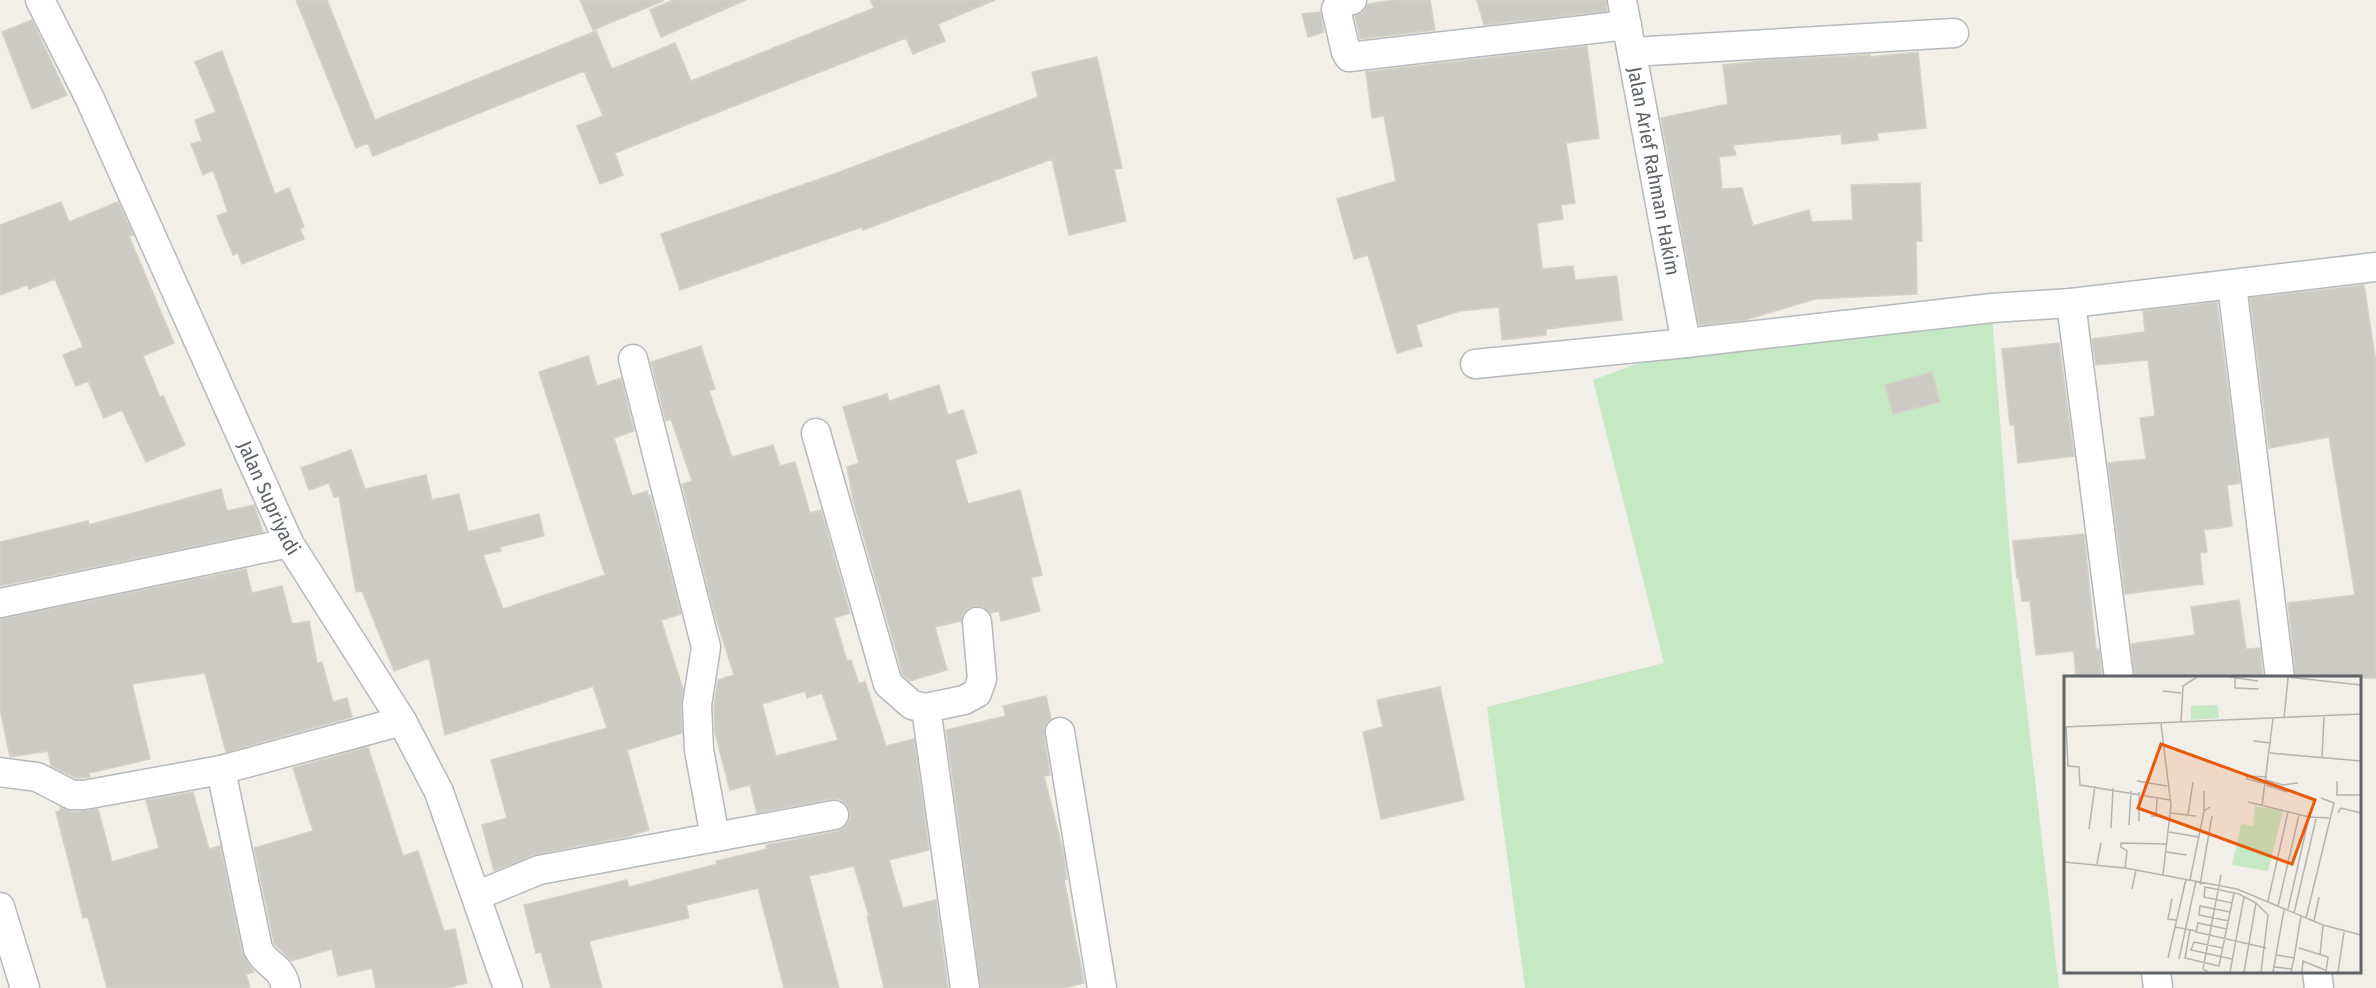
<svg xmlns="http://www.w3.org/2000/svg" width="2376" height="988" font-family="'Fira Sans Condensed',sans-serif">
  <rect width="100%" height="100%" fill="#f1efe8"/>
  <path fill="#c5e8c5" d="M 1992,315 L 2012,581 L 2059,988 L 1525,988 L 1487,707 L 1664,663 L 1593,380 L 1687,345 Z"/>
  <path fill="#cccac5" stroke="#d6d1c6" stroke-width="1.5" fill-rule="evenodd" d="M 296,0 L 327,0 L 375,120 L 596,31 L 612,69 L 675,43 L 691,81 L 874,8 L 870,0 L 995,0 L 938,24 L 945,41 L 913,54 L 906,38 L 615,153 L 623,175 L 600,184 L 577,126 L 603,116 L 584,71 L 373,156 L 368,143 L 356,148 Z
    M 580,0 L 663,0 L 663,1 L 593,30 Z
    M 673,0 L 746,0 L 661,37 L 650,10 Z
    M 1394,0 L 1430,0 L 1435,30 L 1360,39 L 1355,16 L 1363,12 L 1368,4 Z
    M 1477,0 L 1606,0 L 1607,11 L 1484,25 Z
    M 1320,12 L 1324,32 L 1308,37 L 1302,14 Z
    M 32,20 L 67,95 L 32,109 L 2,32 Z
    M 1587,46 L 1599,138 L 1566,143 L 1575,203 L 1561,205 L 1563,219 L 1537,223 L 1542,269 L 1573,266 L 1575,280 L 1617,276 L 1622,320 L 1546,329 L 1546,335 L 1502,340 L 1499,307 L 1460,311 L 1416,325 L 1422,346 L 1397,353 L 1368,255 L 1354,259 L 1337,199 L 1396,181 L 1384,116 L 1372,118 L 1366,72 Z
    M 222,51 L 275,194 L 289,188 L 304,227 L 300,229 L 304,239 L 242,264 L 238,253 L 233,255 L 217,216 L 228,212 L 213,170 L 203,175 L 191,144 L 202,141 L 195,120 L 216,112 L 195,62 Z
    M 1918,52 L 1926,128 L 1877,133 L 1878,140 L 1842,144 L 1841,134 L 1733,145 L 1736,155 L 1719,157 L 1722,189 L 1742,188 L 1753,226 L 1809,210 L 1812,222 L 1853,220 L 1851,185 L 1920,183 L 1922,241 L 1916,241 L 1917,294 L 1815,299 L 1745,320 L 1699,325 L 1661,118 L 1728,104 L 1723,65 L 1770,60 L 1870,55 L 1870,57 Z
    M 1097,57 L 1122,168 L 1114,169 L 1126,221 L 1069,235 L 1052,159 L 863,230 L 862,227 L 680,290 L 661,234 L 837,173 L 1038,97 L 1032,72 Z
    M 61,202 L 69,222 L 118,202 L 133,235 L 129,236 L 174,343 L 143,356 L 160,397 L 163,396 L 185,445 L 146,462 L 122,410 L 104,418 L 88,381 L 76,386 L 63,355 L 83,347 L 55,279 L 29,289 L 27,285 L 0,295 L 0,225 Z
    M 2364,285 L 2376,363 L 2376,678 L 2296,678 L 2288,603 L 2355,595 L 2329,437 L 2269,448 L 2250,298 Z
    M 2217,302 L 2240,483 L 2227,485 L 2232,526 L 2204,530 L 2207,552 L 2200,553 L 2203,584 L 2125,594 L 2108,463 L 2146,459 L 2140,418 L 2155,416 L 2148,360 L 2096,365 L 2092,339 L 2145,332 L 2143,311 Z
    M 2059,343 L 2074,456 L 2018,463 L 2014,425 L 2010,425 L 2002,349 Z
    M 701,346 L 715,389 L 709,391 L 732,457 L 773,445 L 780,466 L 795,462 L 810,513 L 821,510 L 850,613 L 834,618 L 847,661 L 851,660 L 859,684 L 865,681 L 886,746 L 914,739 L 929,850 L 889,860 L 903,908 L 936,900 L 948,988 L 884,988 L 867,916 L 869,916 L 854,866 L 809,876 L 839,988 L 784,988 L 758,888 L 686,905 L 689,918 L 589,941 L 602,988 L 551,988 L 541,952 L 536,953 L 524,905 L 627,880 L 629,887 L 717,864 L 716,861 L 767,849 L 766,845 L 838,831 L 845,827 L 850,820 L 850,811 L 847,805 L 839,799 L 831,799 L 757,813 L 750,785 L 730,790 L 715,733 L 714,706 L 718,680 L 734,675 L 714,612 L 682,484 L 692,481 L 671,419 L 666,421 L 651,362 ZM 805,691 L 807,698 L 822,693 L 838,740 L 776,756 L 762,704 Z
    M 588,356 L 597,386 L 621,378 L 634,431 L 614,438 L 632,496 L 647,491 L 648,496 L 650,495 L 681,614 L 661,620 L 683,689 L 681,706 L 682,733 L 627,750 L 649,830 L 626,837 L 536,854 L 494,871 L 482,825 L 507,818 L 491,760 L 607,728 L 593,686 L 445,735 L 429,658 L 394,671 L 362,591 L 356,592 L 339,496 L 334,497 L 329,483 L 309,490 L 301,468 L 351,450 L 365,489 L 426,475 L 432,500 L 459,494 L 468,532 L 539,514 L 544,536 L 500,547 L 501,551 L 483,555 L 503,609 L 605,575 L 539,372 Z
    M 1932,372 L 1940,402 L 1893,414 L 1885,385 Z
    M 939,385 L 948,415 L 963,410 L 977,453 L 955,460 L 968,504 L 1020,490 L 1042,575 L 1031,578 L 1040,611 L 1001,621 L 999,611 L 991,613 L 984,607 L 976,606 L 968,608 L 962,615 L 961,621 L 935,627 L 947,670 L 910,681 L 903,675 L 853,500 L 847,467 L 859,463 L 843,407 L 887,394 L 889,401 Z
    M 221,489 L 227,511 L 254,505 L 263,532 L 0,586 L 0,542 L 88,521 L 89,525 Z
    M 2084,534 L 2096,649 L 2099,649 L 2102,678 L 2076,678 L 2074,651 L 2036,655 L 2030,601 L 2022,601 L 2019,578 L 2017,578 L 2013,541 Z
    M 246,569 L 252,593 L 282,586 L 292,624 L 309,621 L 317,663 L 322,662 L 333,702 L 347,698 L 352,717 L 226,752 L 205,673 L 132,684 L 150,759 L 89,773 L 90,777 L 76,778 L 51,766 L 48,751 L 10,757 L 0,709 L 0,619 Z
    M 2239,600 L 2246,649 L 2260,648 L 2263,678 L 2135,678 L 2131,644 L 2195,635 L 2191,607 Z
    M 1440,687 L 1464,800 L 1381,819 L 1363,732 L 1383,727 L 1377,700 Z
    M 1046,696 L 1051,718 L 1045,726 L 1044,735 L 1050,775 L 1044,776 L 1063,851 L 1067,879 L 1064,879 L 1084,983 L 1064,988 L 981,988 L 946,730 L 1006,716 L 1003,706 Z
    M 368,747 L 403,856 L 418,851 L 444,931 L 455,929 L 467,983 L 446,988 L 376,988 L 372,968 L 338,976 L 332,949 L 291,961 L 274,943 L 254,848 L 313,831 L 293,768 Z
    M 193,792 L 209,849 L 220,846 L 242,952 L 254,972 L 246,974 L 250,988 L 107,988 L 88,917 L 83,918 L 56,812 L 60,811 L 60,807 L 72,812 L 98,809 L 112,862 L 159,848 L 146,800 Z"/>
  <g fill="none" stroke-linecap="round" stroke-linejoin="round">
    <g stroke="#b5b8bc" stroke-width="31">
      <g id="minor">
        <path id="s1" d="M 40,0 L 90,99 L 289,543 L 402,721 L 439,792 L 508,988"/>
        <path d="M 1352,0 L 1341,3 L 1336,9 L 1346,52 L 1349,57 L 1627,25"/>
        <path id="s2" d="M 1622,0 L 1686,343"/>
        <path d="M 1632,52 L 1954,33"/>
        <path d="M 2232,285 L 2280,678"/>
        <path d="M 2071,303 L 2119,678"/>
        <path d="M 633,359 L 706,647 L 697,705 L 699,750 L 715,837"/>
        <path d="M 1475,364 L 1686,343 L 1992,308 L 2071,303 L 2376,267"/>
        <path d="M 816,433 L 888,684 L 912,705 L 926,708"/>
        <path d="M 0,603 L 289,543"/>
        <path d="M 1060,732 L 1102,988"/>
        <path d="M 221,770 L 258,949 C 268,968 281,964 286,988"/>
        <path d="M 0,772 L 37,777 L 72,795 L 84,795 L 221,770 L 402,721"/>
        <path d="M 476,896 L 539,870 L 834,815"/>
        <path d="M 0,907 L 25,988"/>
        <path d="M 2156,972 L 2158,988"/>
        <path d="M 2317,972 L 2319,988"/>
        <path d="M 965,988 L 926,708 L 964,700 L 977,693 L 982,679 L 977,622"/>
      </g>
    </g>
    <use href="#minor" stroke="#fff" stroke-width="28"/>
  </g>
  <g text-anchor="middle" stroke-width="5" stroke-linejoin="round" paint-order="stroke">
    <g font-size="20" fill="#5f6368" stroke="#fff">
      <text dy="7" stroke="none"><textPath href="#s2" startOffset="174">Jalan Arief Rahman Hakim</textPath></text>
      <text dy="7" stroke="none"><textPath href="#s1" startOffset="548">Jalan Supriyadi</textPath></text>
    </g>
  </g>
  <g transform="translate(2064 676)">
    <rect width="297" height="297" fill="#f1efe8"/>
    <path d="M 154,29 L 155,42 L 127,44 L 127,30 ZM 191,130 L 219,135 L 204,195 L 168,189 L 177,148 L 189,150 Z" fill="#c5e8c5"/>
    <path fill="none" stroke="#b3b3b1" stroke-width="1.5" d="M 166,1 L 194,5M 223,1 L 297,9M 171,2 L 171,12 L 195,13M 99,15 L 117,17M 220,42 L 224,2M 117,46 L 119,10 L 133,1M 97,48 L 107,129 L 99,199M 0,51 L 297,38M 2,51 L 4,90 L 15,91 L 16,109 L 106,124M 189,65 L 207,67M 206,77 L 297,85M 258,82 L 260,41M 202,104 L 219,109 L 234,107M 73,105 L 103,110M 273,105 L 273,119 L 297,119M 202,108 L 183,103 L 183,100 L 203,101M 202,109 L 223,116M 140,115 L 140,135M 184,126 L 245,141 L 224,233M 198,130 L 209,42M 107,137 L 132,140M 274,137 L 277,132 L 297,137M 124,139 L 129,106M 87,140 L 92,140 L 93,123M 245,141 L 265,142M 75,145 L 75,116M 65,149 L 67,115M 47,152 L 49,112M 25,153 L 31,110M 105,156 L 135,161M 102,176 L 123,179M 0,186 L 61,192 L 173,213 L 259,249 L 297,259M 33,188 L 37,167M 61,192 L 63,175 L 57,171 L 57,167 L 103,168M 126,204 L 140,135 L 146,131M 136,209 L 148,140M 68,213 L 72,194M 108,223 L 104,243 L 112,244M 204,225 L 224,136M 168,227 L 140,221 L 141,211 L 175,218 L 192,227 L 204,239 L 197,296M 214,230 L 235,139M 230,237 L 252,143M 242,242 L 270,127 L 257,122M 165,245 L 135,239 L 136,230 L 166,236M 250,245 L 255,221M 111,251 L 132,255M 163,253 L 134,247 L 132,256 L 202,272M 126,254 L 121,282 L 155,290 L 170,217M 159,272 L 130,266 L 127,274 L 168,283M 235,272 L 264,281 L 262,296M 213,279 L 230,282 L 227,296M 256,279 L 259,249M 104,282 L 122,203M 230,282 L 237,240M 115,283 L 132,205M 210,291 L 228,293M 144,296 L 139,293 L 157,199M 166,296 L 180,221M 180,296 L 192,227M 209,296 L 220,234M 238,296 L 239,285 L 261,294M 274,296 L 280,256"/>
    <path fill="#e8590c" fill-opacity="0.15" stroke="#e8590c" stroke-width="3" d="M 97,68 L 251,124 L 228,188 L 74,132 Z"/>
    <rect width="297" height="297" fill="none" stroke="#5f6368" stroke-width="3"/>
  </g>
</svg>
